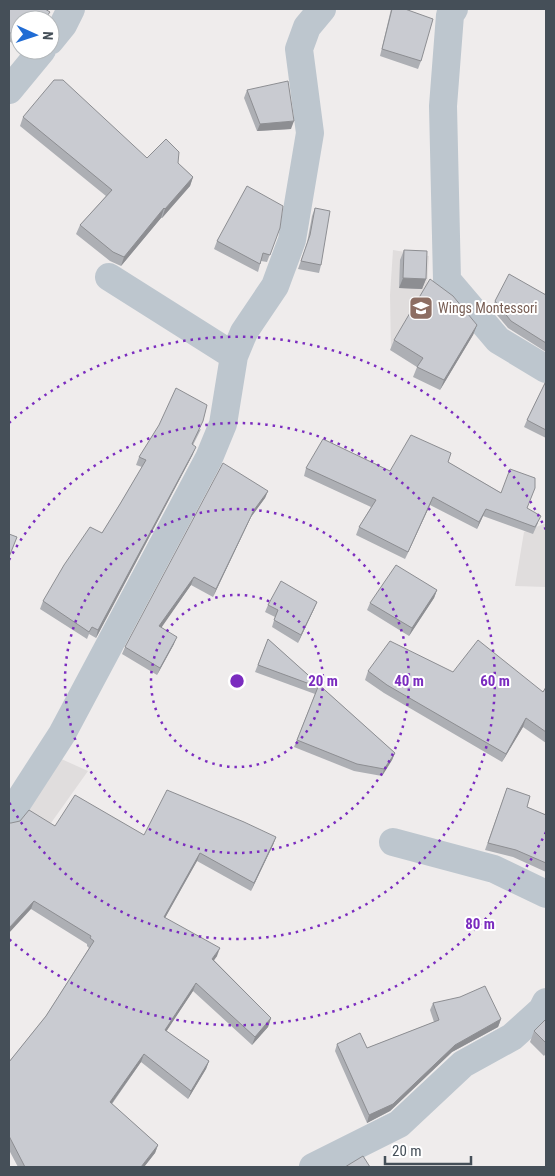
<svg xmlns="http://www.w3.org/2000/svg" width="555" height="1176" font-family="'Roboto Condensed',sans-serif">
  <rect width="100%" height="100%" fill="#efecec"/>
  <path fill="#e0dddd" d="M 393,250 L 429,256 L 427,289 L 417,367 L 391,350 L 390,295 Z
    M 546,523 L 546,587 L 515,586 L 524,532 Z
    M 48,753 L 88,771 L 9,882 L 9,806 Z"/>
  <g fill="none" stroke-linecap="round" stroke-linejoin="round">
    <path stroke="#bdc6ce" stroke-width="28" d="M 454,9 L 450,15 L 443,106 L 447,280 L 498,340 L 546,369
      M 50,41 L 63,25 L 71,9
      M 9,90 L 42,50
      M 109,277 L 234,356
      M 9,816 L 62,734 L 209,458 L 223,424 L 234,356 L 244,332 L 275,286 L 292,240 L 310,133 L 299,49 L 307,27 L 322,9
      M 393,842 L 494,869 L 546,894
      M 313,1167 L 399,1124 L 463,1064 L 512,1037 L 542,1010 L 546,1002"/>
  </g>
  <path fill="#adafb4" d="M 9,9 L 20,20 L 20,48 L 9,41 Z
    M 391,9 L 405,9 L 421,61 L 418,69 L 380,56 Z
    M 247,90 L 291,129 L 257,131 L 244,98 Z
    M 23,117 L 147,158 L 178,163 L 193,177 L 190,186 L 162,218 L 161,218 L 121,266 L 110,261 L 76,234 L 80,225 L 106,196 L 20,126 Z
    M 315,208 L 321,265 L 319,273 L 298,269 L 307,243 L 312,216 Z
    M 280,228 L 267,262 L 261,261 L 258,272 L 214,249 L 217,241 Z
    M 404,250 L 426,279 L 422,289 L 399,288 L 400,260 Z
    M 546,295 L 546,352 L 508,328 L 492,309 L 495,301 Z
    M 477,325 L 473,335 L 440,390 L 413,377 L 417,367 L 390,350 L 394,340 Z
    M 546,381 L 546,438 L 524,427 L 527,420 Z
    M 201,429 L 193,445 L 193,454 L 96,638 L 89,634 L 87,639 L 40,609 L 43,601 L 102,533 L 120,504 L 142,467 L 136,465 L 139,457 Z
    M 448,462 L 527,508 L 538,523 L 533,534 L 483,516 L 477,529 L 430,505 L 405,559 L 356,535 L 359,527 L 371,507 L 304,476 L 306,468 L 390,471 Z
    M 268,491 L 265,498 L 251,517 L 213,597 L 191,585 L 161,627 L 174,644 L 157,675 L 122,654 L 125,647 Z
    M 437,590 L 434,598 L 409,636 L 367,610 L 370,603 Z
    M 317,602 L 314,609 L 298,643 L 272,627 L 275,617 L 265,612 L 268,605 Z
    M 268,639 L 395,753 L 392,760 L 382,776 L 354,771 L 294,747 L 315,694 L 255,672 Z
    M 368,671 L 453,672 L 543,692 L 546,687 L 546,743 L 523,727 L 502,762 L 384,693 L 365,680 Z
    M 507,788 L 527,807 L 546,815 L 546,872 L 513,857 L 485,850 Z
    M 11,823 L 55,826 L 144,835 L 276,837 L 273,845 L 251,891 L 197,861 L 165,918 L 217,956 L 214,960 L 271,1018 L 268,1027 L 252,1045 L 193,991 L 166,1031 L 209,1061 L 206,1069 L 188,1099 L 141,1062 L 112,1104 L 158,1145 L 155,1153 L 144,1167 L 18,1167 L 9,1150 L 9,1062 L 46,1016 L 89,948 L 87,946 L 87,944 L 31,909 Z
    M 433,1003 L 501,1019 L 498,1027 L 452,1052 L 390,1111 L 367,1123 L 335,1051 L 337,1044 L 367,1048 L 434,1022 L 430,1010 Z
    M 546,1019 L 546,1053 L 544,1056 L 530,1042 L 534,1031 Z"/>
  <path fill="#8d8e92" d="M 294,121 L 291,129 L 257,131 L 260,124 Z
    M 193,177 L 190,186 L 162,218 L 165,209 Z
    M 164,208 L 161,218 L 121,266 L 124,257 Z
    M 403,278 L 426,279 L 422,289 L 399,288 Z
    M 477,325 L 473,335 L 440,390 L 444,380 Z
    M 196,447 L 193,454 L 96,638 L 98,630 Z
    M 268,491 L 265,498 L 251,517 L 213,597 L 216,589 L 254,510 Z
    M 433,497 L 430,505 L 405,559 L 408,552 Z
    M 486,509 L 483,516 L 477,529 L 479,522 Z
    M 194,577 L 191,585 L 157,634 L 159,626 Z
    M 437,590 L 434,598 L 409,636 L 412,628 Z
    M 317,602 L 314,609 L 298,643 L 301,635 Z
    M 177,637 L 174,644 L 157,675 L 160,668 Z
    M 526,718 L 523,727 L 502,762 L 506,754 Z
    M 395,753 L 392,760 L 382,776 L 384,769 Z
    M 276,837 L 273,845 L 251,891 L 254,883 Z
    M 200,853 L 197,861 L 161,925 L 164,917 Z
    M 34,901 L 31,909 L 9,933 L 9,928 Z
    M 220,948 L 217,956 L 209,967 L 212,959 Z
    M 196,983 L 193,991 L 162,1038 L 165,1030 Z
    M 271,1018 L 268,1027 L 252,1045 L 255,1037 Z
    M 501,1019 L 498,1027 L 452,1052 L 390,1111 L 367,1123 L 369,1115 L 455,1045 Z
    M 144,1054 L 141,1062 L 107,1110 L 110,1102 Z
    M 209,1061 L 206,1069 L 188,1099 L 191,1091 Z
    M 158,1145 L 155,1153 L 144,1167 L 141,1167 Z"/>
  <path fill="#c9cbd1" stroke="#8d8e92" d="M 9,9 L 45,9 L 50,12 L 44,20 L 20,20 L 20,39 L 9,32 Z
    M 392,9 L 405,9 L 433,19 L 421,61 L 382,49 Z
    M 54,80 L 63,80 L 147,158 L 166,139 L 179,152 L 178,163 L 193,177 L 165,209 L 164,208 L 124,257 L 113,252 L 80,225 L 112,190 L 23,117 Z
    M 288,81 L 294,121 L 260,124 L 247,90 Z
    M 247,186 L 283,206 L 280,228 L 270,255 L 263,253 L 260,264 L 217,241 Z
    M 315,208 L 330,211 L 321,265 L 301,261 L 310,235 Z
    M 404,250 L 427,251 L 426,279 L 403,278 Z
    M 509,274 L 546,295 L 546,343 L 511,321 L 495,301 Z
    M 430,279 L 453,296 L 477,325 L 444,380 L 417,367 L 423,358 L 394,340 Z
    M 546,381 L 546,430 L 527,420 Z
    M 176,388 L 207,405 L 203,421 L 192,444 L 196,447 L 98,630 L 92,627 L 89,632 L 43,601 L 64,565 L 90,527 L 102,533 L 120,504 L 146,460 L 139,457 L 159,425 Z
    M 411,435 L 451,453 L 448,462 L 501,493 L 510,469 L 535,478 L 535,488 L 527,508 L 541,516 L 535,527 L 486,509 L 479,522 L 433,497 L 408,552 L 359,527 L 376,500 L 306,468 L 323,439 L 390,471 Z
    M 223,463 L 268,491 L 254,510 L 216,589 L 194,577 L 159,626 L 177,637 L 160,668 L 125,647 Z
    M 9,534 L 17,537 L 9,557 Z
    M 396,565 L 437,590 L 412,628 L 370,603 Z
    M 281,581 L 317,602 L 301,635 L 274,620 L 278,610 L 268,605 Z
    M 268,639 L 395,753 L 384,769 L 357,764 L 297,740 L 318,687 L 258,665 Z
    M 478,640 L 543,692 L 546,687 L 546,732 L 526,718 L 506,754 L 387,685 L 368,671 L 390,641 L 453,672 Z
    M 507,788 L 530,796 L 527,807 L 546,815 L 546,863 L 516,850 L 488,843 Z
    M 167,790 L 244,822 L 276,837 L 254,883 L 200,853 L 164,917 L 220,948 L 212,959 L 271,1018 L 255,1037 L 196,983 L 165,1030 L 209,1061 L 191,1091 L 144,1054 L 110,1102 L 158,1145 L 141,1167 L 25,1167 L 9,1136 L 9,1062 L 46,1016 L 94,941 L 90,938 L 91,936 L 34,901 L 9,928 L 9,823 L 11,823 L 20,821 L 29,810 L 55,826 L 75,795 L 144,835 Z
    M 485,986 L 501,1019 L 455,1045 L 393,1104 L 369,1115 L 337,1044 L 360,1033 L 367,1048 L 439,1020 L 433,1003 L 460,997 Z
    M 546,1019 L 546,1043 L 534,1031 Z
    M 363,1156 L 370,1167 L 345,1167 Z"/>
  <g fill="none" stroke="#7b2cbf" stroke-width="2.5" stroke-dasharray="2.5 5">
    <circle cx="237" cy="681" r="86"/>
    <circle cx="237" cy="681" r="172"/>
    <path d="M9 560A258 258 0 1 1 9 802"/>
    <path d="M546 832A344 344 0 0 1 9 939M9 423A344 344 0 0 1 546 530"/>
  </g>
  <defs>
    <g id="school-square" transform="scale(1.25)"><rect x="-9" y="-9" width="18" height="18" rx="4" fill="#8d6e63" stroke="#fff"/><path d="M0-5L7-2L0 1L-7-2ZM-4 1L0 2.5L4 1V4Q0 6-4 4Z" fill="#fff"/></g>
  </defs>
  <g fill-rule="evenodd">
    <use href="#school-square" x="421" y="308"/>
  </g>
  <g text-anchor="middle" stroke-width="4" stroke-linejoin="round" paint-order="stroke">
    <g font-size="14" fill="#785e54" stroke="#fff" text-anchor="start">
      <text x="438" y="313">Wings Montessori</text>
    </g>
  </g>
  <circle cx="237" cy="681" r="8" fill="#7b2cbf" stroke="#fff" stroke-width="2.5"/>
  <g font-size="15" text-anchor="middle" font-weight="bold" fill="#7b2cbf" stroke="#fff" stroke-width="4" stroke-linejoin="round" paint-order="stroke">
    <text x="323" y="686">20 m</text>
    <text x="409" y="686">40 m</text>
    <text x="495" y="686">60 m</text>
    <text x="480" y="929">80 m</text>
  </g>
  <rect width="555" height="1176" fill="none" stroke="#454f58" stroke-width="20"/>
  <g transform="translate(35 35) rotate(93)"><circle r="24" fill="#ffffff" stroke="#b5b9bc"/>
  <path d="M0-4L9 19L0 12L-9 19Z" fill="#206cd4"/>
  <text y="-8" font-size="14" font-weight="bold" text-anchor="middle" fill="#454f58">N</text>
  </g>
  <path d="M385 1156v8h86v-8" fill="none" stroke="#454f58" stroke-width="2.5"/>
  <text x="392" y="1156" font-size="15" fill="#454f58" stroke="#ffffff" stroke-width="4" paint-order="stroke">20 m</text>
</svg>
